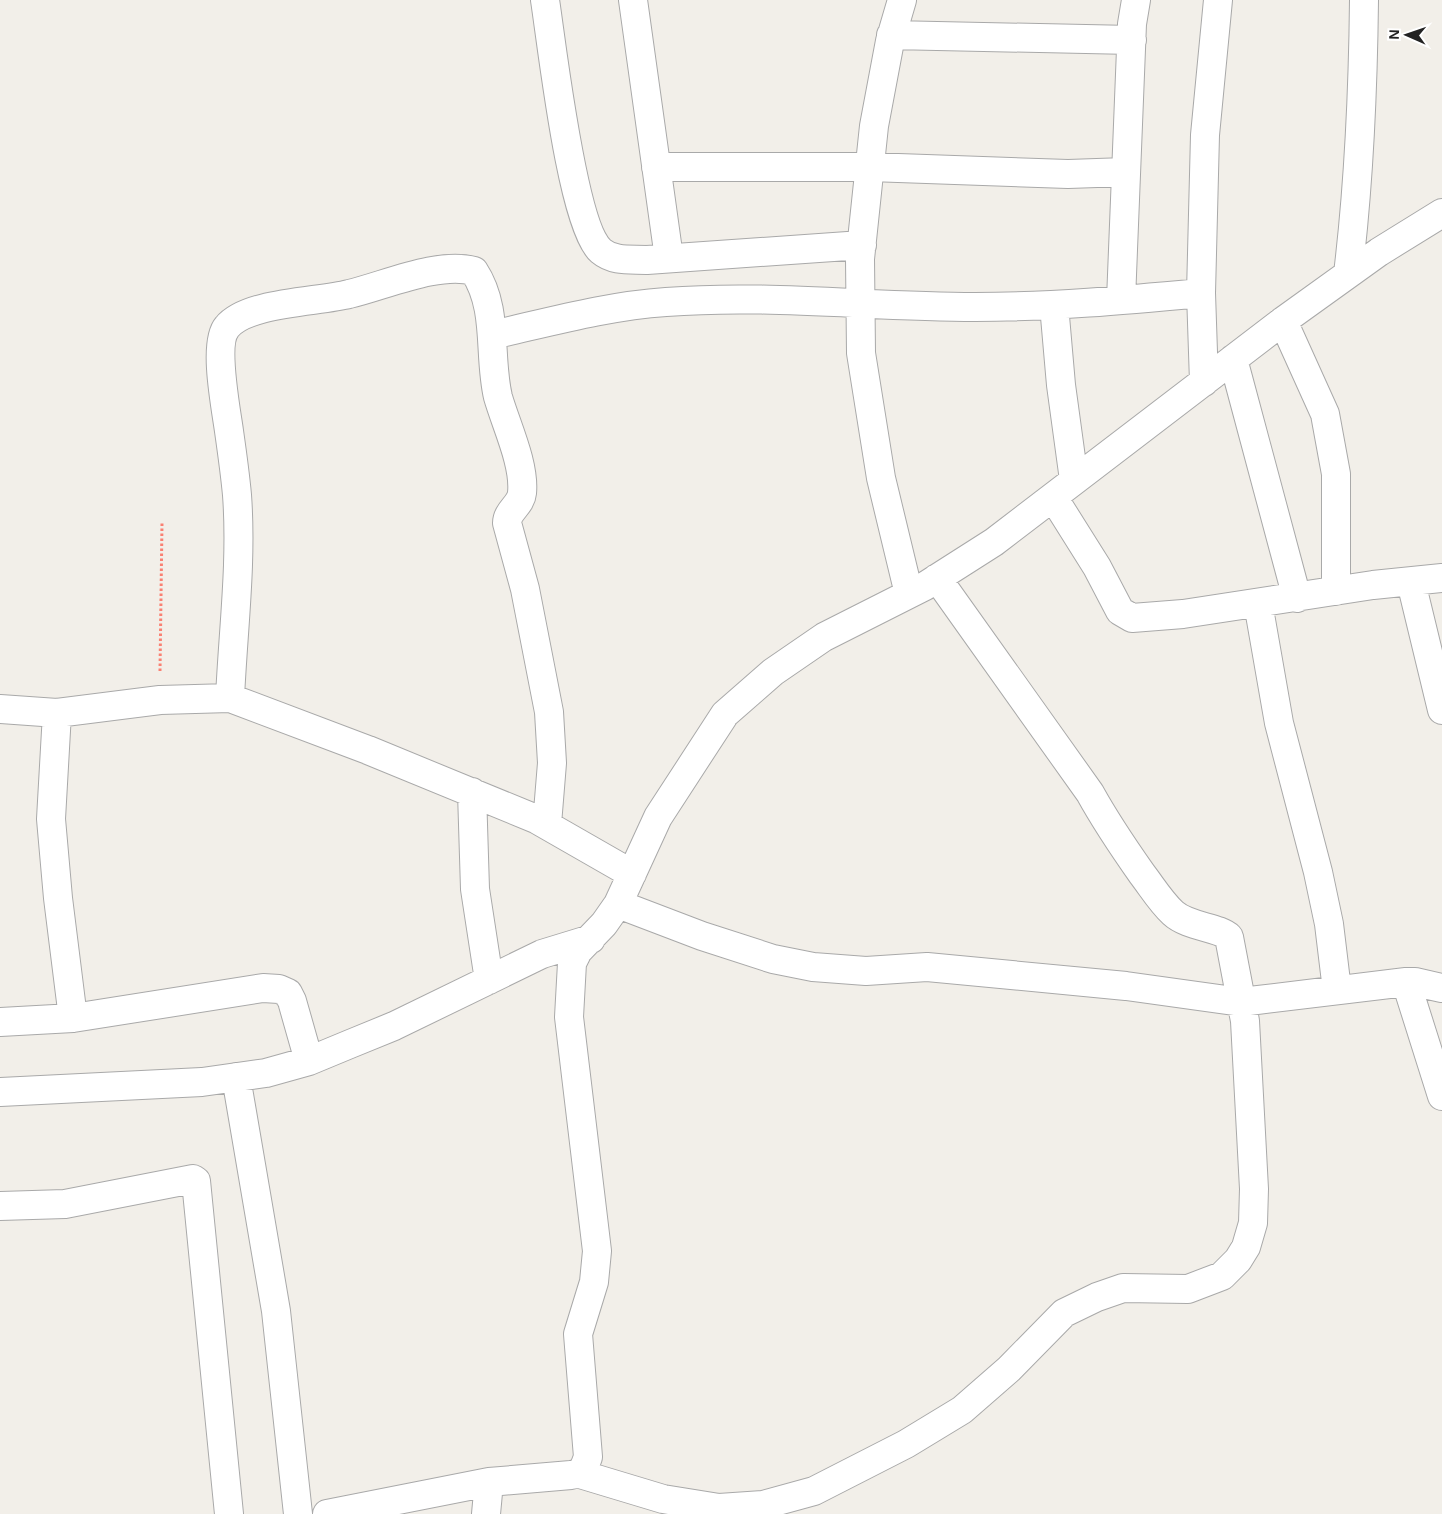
<svg xmlns="http://www.w3.org/2000/svg" width="1442" height="1514" font-family="Arial,sans-serif">
  <rect width="100%" height="100%" fill="#f2efe9"/>
  <g fill="none" stroke-linecap="round" stroke-linejoin="round">
    <g stroke="#a9a9a9" stroke-width="30">
      <path id="minor" d="M 545,0 C 552,45 572,226 601,251 C 614,262 631,259 647,260 L 862,245
        M 633,0 L 669,258
        M 902,0 L 890,41 L 874,126 L 860,259 L 861,353 L 881,478 L 909,594
        M 891,35 L 1132,40
        M 656,167 L 870,167 L 1068,174 L 1126,172
        M 1348,274 C 1359,183 1363,92 1364,0
        M 1121,300 L 1132,24 L 1136,0
        M 1054,305 L 1061,385 L 1074,480
        M 1283,321 L 1325,414 L 1336,474 L 1336,591
        M 492,335 C 550,322 607,306 666,302 C 769,294 872,307 975,307 C 1051,307 1126,300 1201,293
        M 1233,359 L 1297,598
        M 1204,382 L 1201,293 L 1205,135 L 1218,0
        M 1053,497 L 1097,567 L 1120,611 L 1132,618 L 1183,614 L 1373,585 L 1442,578
        M 1411,582 L 1442,710
        M 1258,603 L 1279,723 L 1318,872 L 1329,924 L 1337,990
        M 230,698 L 368,750 L 536,819 L 632,874
        M 0,709 L 57,713
        M 472,792 L 475,889 L 489,980
        M 618,904 L 702,936 L 773,959 L 813,967 L 866,971 L 927,967 L 1126,986 L 1241,1002 L 1406,982 L 1415,982 L 1442,988
        M 1406,982 L 1442,1096
        M 73,1018 L 58,898 L 51,819 L 57,713 L 160,700 L 230,698 C 233,631 242,562 237,495 C 235,473 232,452 229,431 C 226,409 213,343 227,327 C 247,302 318,302 349,294 C 384,286 438,261 474,271 C 499,309 488,355 498,397 C 506,425 525,464 522,493 C 521,505 507,511 507,523 L 525,589 L 549,712 L 552,763 L 547,824
        M 0,1022 L 73,1018 L 263,988 L 279,989 L 288,993 L 292,1001 L 309,1061
        M 236,1077 L 276,1311 L 298,1514
        M 0,1092 L 202,1082 L 266,1073 L 309,1061 L 350,1044 L 394,1026 L 542,954 L 591,939
        M 0,1206 L 65,1204 L 193,1179 L 196,1181 L 229,1514
        M 580,1474 L 663,1499 L 719,1508 L 763,1505 L 814,1491 L 906,1444 L 962,1410 L 1009,1369 L 1064,1313 L 1097,1297 L 1123,1288 L 1188,1289 L 1222,1276 L 1238,1260 L 1246,1247 L 1253,1223 L 1254,1189 L 1245,1021 L 1229,937 C 1219,927 1188,927 1173,913 C 1161,902 1152,887 1142,874 C 1123,847 1106,822 1090,793 L 937,578
        M 327,1514 L 489,1482 L 571,1475 C 583,1473 584,1468 588,1457 L 578,1334 L 594,1282 L 597,1251 L 569,1017 L 572,963 L 578,951 L 604,924 L 618,904 L 658,817 L 725,714 L 773,672 L 824,637 L 925,586 L 994,542 L 1283,321 L 1379,252 L 1442,213
        M 486,1514 L 489,1482"/>
    </g>
    <path stroke="#fa8072" stroke-width="3" stroke-dasharray="2.5 2.5" stroke-linecap="butt" d="M 160,671 L 162,523"/>
    <use href="#minor" stroke="#fff" stroke-width="28"/>
  </g>
  <g transform="translate(1407 35) rotate(272)" stroke="#ffffff" stroke-width="4" paint-order="stroke">
  <path d="M0-4L9 19L0 12L-9 19Z" fill="#222222"/>
  <text y="-8" font-size="14" font-weight="bold" text-anchor="middle" fill="#222222">N</text>
  </g>
</svg>
